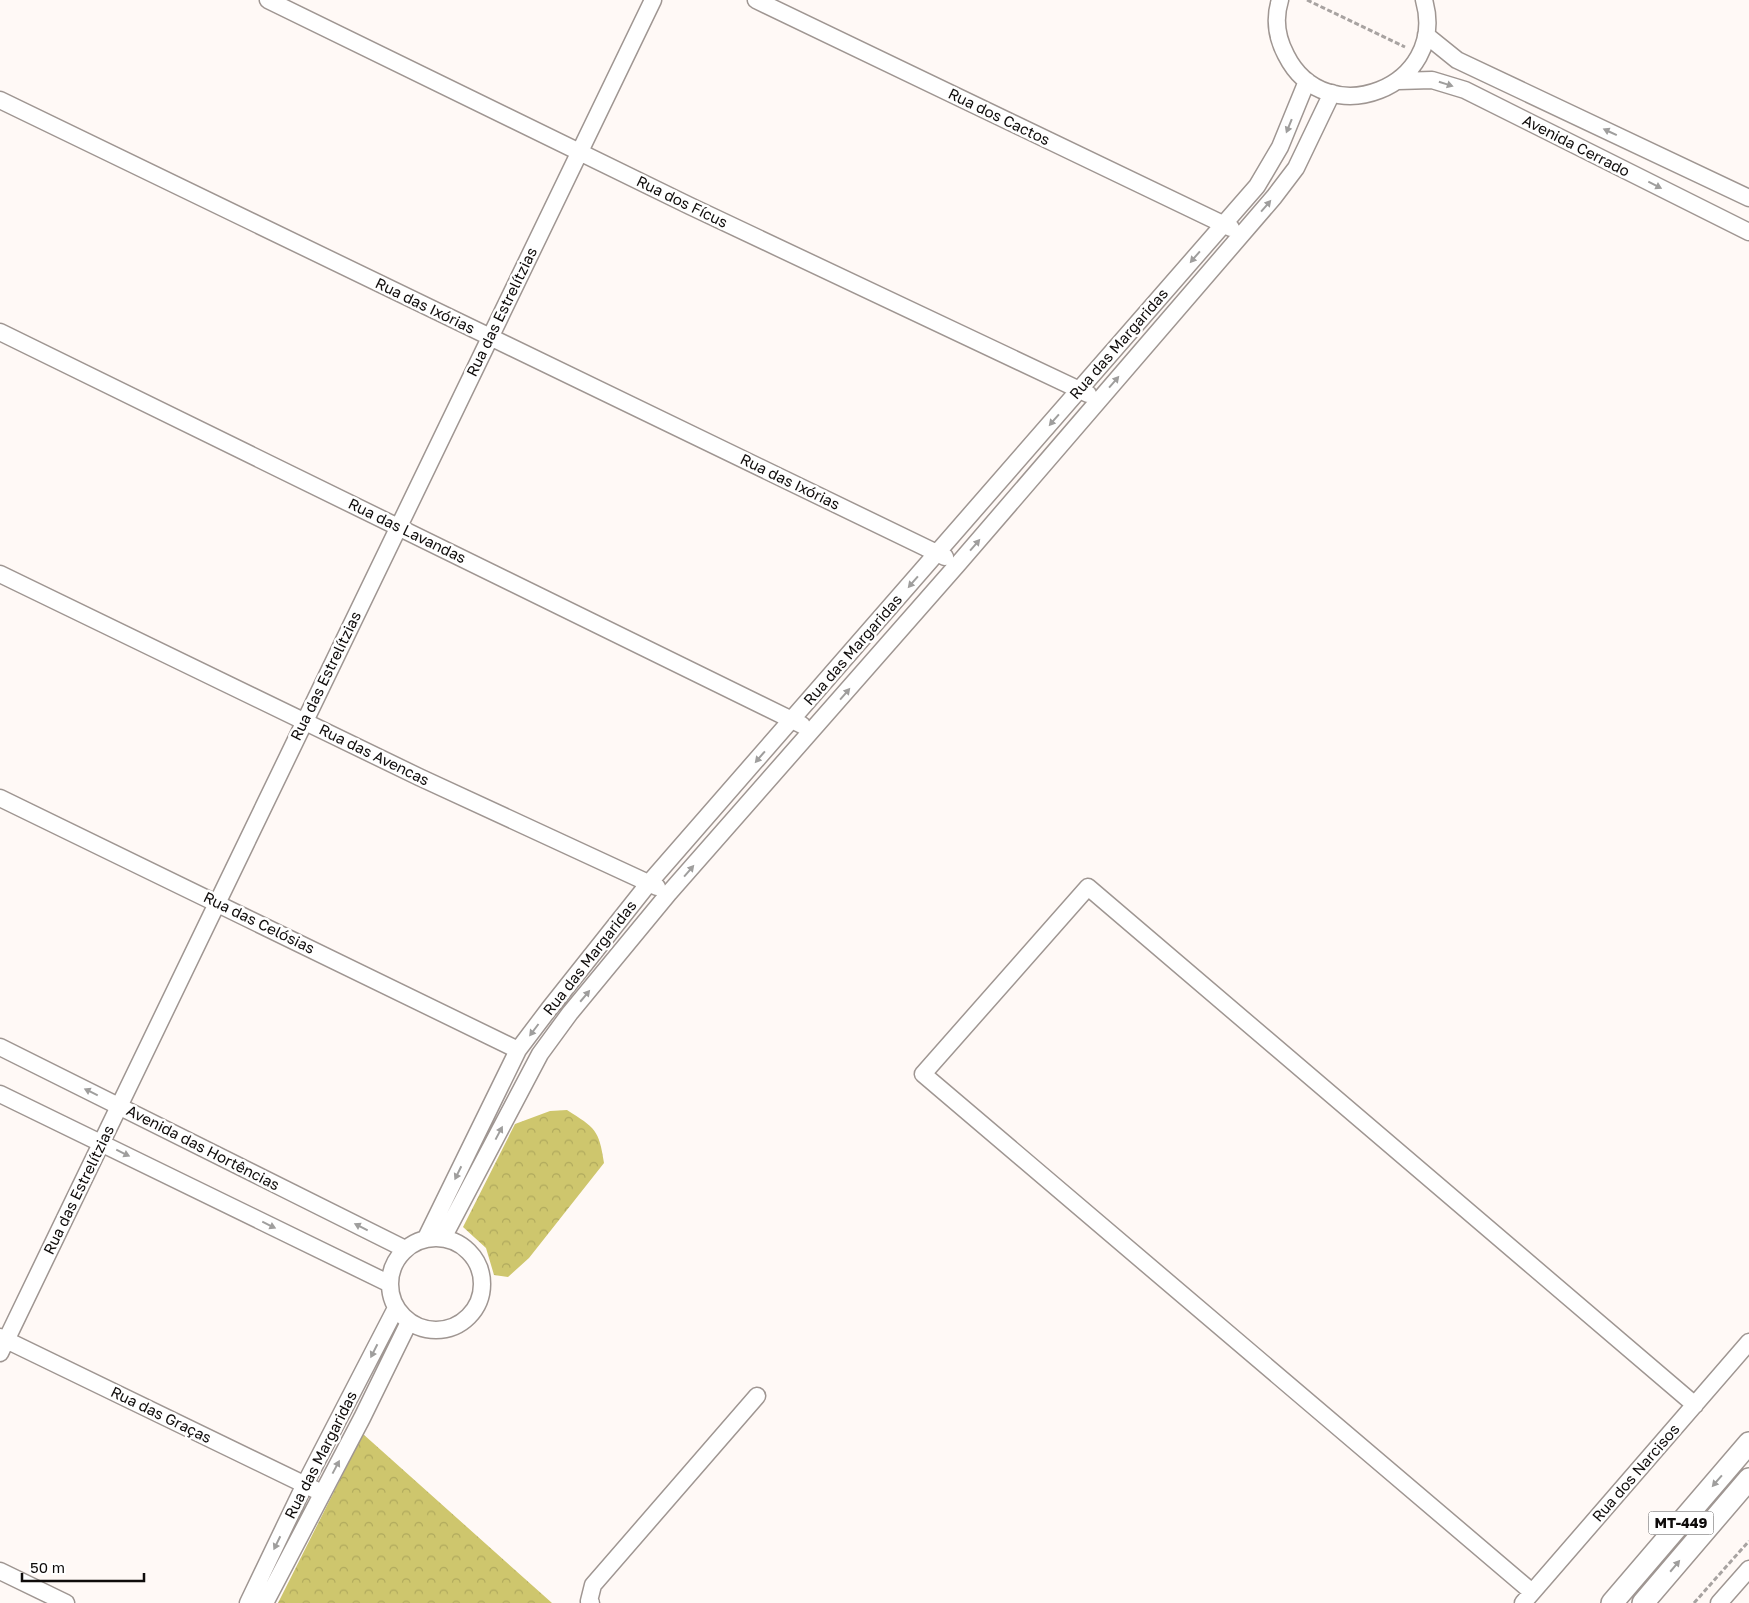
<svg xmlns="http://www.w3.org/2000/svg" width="1749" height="1603" font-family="'Golos Text',sans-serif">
  <defs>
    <pattern id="forest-crowns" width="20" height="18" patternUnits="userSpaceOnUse" patternTransform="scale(1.25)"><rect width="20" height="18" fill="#cec66d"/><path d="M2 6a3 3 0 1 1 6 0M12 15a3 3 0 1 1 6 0" fill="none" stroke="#b0a95d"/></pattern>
  </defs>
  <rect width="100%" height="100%" fill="#fff9f6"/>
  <path fill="url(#forest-crowns)" d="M 567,1110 C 595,1128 599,1129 604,1163 L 529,1258 L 508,1277 L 494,1275 L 486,1248 L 463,1227 L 515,1124 L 550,1111 Z
    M 363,1434 L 552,1603 L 278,1603 Z"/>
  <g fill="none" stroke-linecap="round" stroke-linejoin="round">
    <g stroke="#9f9692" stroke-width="19">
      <path id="minor" d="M 268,0 L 690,206 L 1088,394
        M 756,0 L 1231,228
        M 1280,0 C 1274,19 1277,38 1286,55 C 1326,135 1449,87 1424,0
        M 1426,35 L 1457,60 L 1749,198
        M 1398,81 L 1432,80 L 1465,90 L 1749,232
        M 0,100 L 945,557
        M 0,332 L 802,725
        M 0,574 L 419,777 L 657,887
        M 0,798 L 518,1050
        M 0,1047 L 405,1249
        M 0,1094 L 390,1284
        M390 1284a46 46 0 1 1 92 0a46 46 0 1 1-92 0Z
        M 426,1238 L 518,1050 L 549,1009 L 649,883 L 1257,186 L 1280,147 L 1307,81
        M 443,1238 L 540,1054 L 570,1013 L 669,893 L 958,564 L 1274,197 L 1296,168 L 1332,93
        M 0,1337 L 322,1493
        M 0,1353 L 653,0
        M 0,1571 L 66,1603
        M 1532,1592 L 923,1074 L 1088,887 L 1695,1405
        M 248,1603 L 305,1484 L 396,1308
        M 265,1603 L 362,1418 L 409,1322
        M 591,1603 L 589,1601 L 593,1585 L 757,1396
        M 1523,1603 L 1749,1342
        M 1719,1603 L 1749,1569"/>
    </g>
    <g stroke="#9f9692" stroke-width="24">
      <path id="major" d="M 1612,1603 L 1749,1443
        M 1643,1603 L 1749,1479"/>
    </g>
    <path stroke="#a8a3a1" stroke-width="3" stroke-dasharray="5 2.5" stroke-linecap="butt" d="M 1307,0 L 1405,47
      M 1694,1603 L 1749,1541"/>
    <use href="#minor" stroke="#fff" stroke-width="16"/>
    <use href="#major" stroke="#fff" stroke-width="21"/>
  </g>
  <defs><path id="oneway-solid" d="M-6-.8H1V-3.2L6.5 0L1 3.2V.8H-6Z" transform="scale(1.25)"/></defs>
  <g fill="#9f9e9d">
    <use href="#oneway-solid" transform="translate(1446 84) rotate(18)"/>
    <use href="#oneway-solid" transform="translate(1289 126) rotate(112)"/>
    <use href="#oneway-solid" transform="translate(1610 132) rotate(-155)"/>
    <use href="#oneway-solid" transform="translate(1655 185) rotate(27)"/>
    <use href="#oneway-solid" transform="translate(1266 206) rotate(-49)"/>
    <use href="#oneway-solid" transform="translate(1195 257) rotate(131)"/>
    <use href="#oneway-solid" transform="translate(1114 382) rotate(-49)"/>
    <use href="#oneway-solid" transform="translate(1054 420) rotate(131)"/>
    <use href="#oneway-solid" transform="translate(975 545) rotate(-49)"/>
    <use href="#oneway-solid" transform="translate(913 582) rotate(131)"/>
    <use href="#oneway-solid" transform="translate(845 694) rotate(-49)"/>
    <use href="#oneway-solid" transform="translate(760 757) rotate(131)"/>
    <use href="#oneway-solid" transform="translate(689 871) rotate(-49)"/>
    <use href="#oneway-solid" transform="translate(585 996) rotate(-50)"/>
    <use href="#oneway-solid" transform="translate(534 1030) rotate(127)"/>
    <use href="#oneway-solid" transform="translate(91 1092) rotate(-154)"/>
    <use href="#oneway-solid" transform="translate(499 1133) rotate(-62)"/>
    <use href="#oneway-solid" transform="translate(123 1153) rotate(26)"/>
    <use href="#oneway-solid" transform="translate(458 1173) rotate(116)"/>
    <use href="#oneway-solid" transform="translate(269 1225) rotate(26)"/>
    <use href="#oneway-solid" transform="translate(361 1227) rotate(-153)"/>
    <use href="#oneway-solid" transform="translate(374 1351) rotate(117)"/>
    <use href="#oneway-solid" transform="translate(336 1467) rotate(-62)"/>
    <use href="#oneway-solid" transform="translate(1717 1481) rotate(131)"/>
    <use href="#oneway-solid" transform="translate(277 1543) rotate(116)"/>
    <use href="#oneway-solid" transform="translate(1675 1566) rotate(-50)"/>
  </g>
  <g text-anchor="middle" stroke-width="5" stroke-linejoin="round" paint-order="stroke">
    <rect fill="#fff" stroke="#575554" stroke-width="1" x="1648.5" y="1511.5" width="65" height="23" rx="4"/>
    <g font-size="14" font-weight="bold" fill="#0f0c0b">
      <text x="1681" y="1528">MT-449</text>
    </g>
    <g font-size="15" fill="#0f0c0b" stroke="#fff">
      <text transform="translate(999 117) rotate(26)" y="5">Rua dos Cactos</text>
      <text transform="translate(1576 146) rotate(27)" y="5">Avenida Cerrado</text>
      <text transform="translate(682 202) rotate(26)" y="5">Rua dos Fícus</text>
      <text transform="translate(425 306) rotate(26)" y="5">Rua das Ixórias</text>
      <text transform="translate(502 312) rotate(-64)" y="5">Rua das Estrelítzias</text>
      <text transform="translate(1119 344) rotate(-49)" y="5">Rua das Margaridas</text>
      <text transform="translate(790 482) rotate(26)" y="5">Rua das Ixórias</text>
      <text transform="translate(407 531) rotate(26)" y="5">Rua das Lavandas</text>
      <text transform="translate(853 650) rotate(-49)" y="5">Rua das Margaridas</text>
      <text transform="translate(326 676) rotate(-64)" y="5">Rua das Estrelítzias</text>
      <text transform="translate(374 755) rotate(26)" y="5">Rua das Avencas</text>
      <text transform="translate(259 923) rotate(26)" y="5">Rua das Celósias</text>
      <text transform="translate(590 958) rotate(-52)" y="5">Rua das Margaridas</text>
      <text transform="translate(203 1148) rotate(27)" y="5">Avenida das Hortências</text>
      <text transform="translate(79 1190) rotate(-64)" y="5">Rua das Estrelítzias</text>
      <text transform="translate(161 1415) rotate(26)" y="5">Rua das Graças</text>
      <text transform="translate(321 1455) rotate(-63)" y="5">Rua das Margaridas</text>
      <text transform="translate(1636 1473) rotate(-49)" y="5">Rua dos Narcisos</text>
    </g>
  </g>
  <path d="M22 1573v8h122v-8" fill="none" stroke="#0f0c0b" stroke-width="2.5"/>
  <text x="30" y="1573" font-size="15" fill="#0f0c0b" stroke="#ffffff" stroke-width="4" paint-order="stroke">50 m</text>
</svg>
